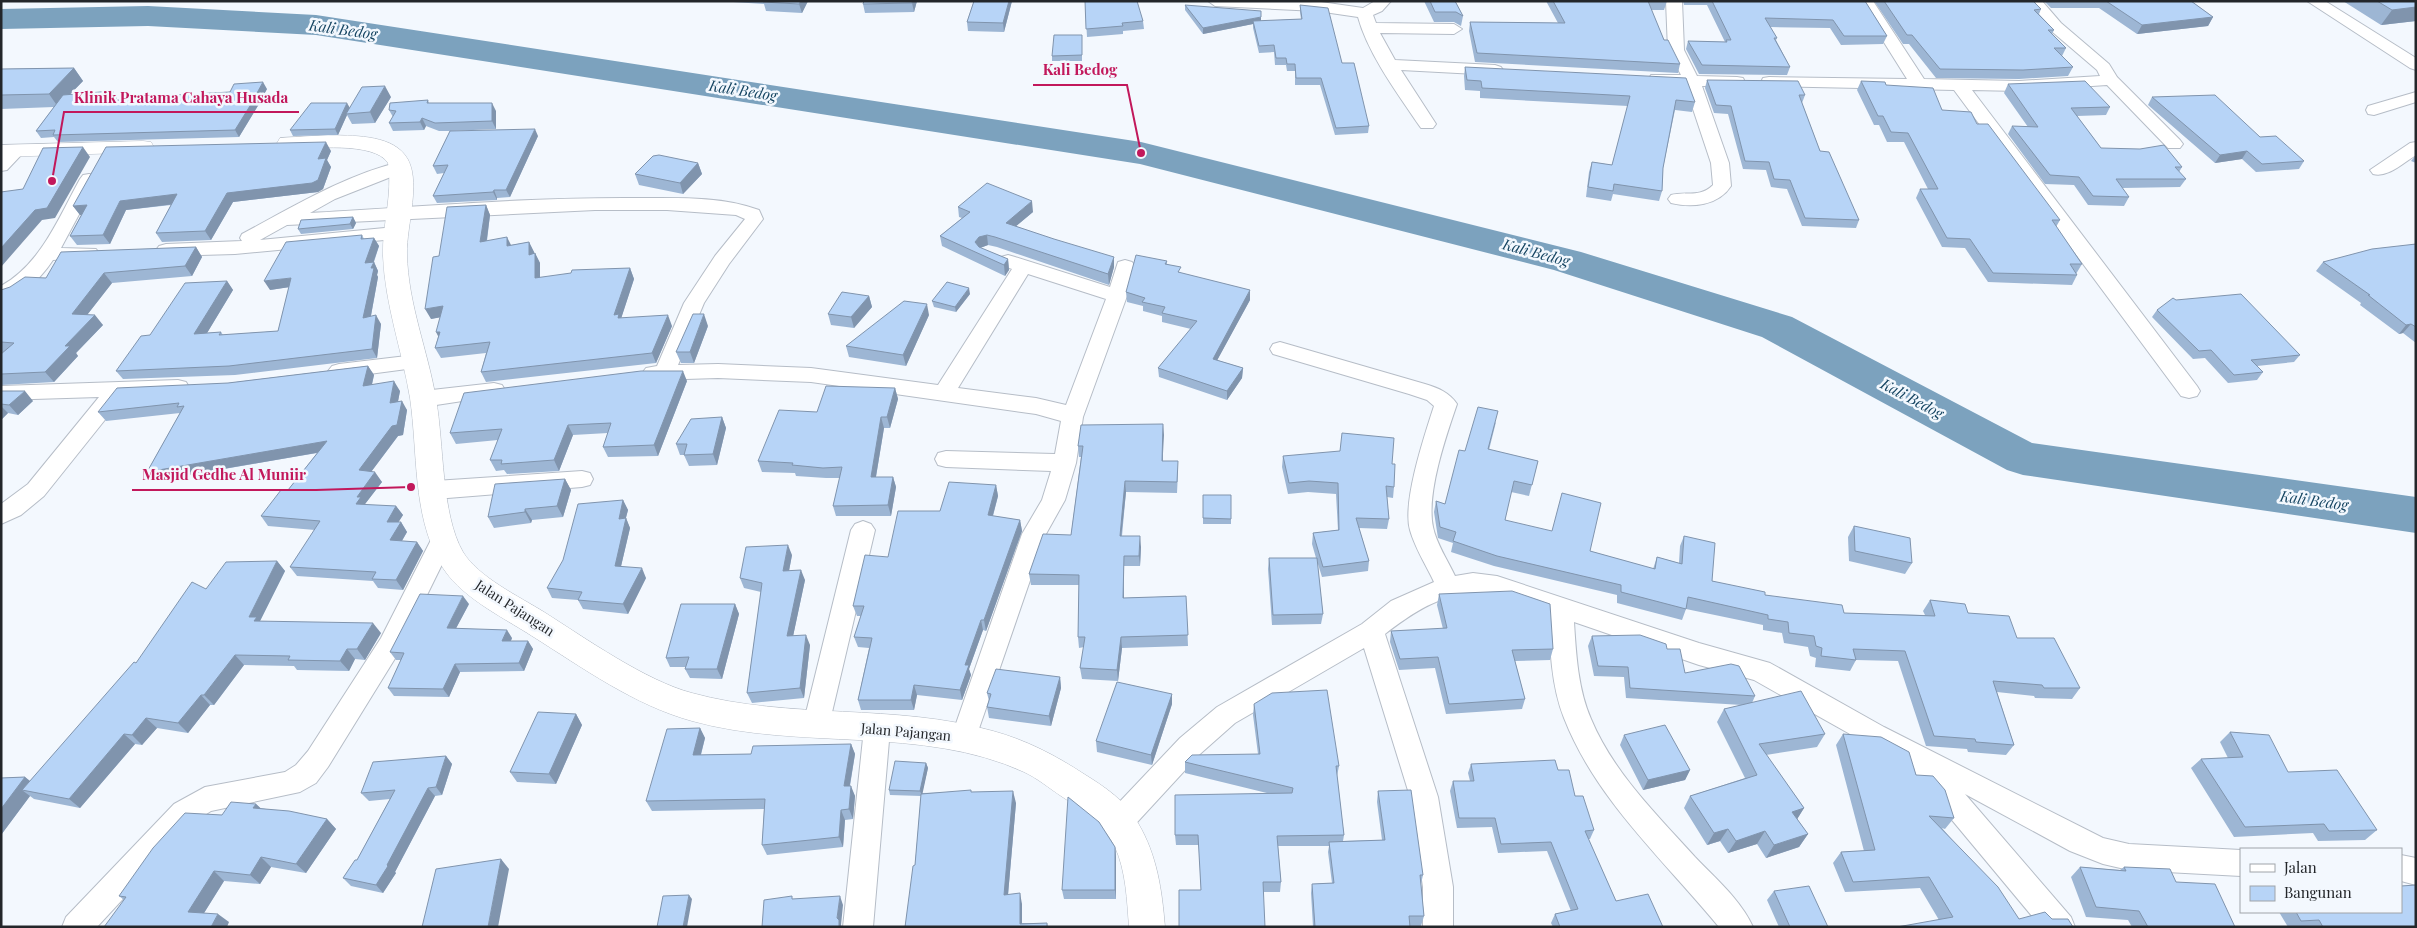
<svg xmlns="http://www.w3.org/2000/svg" width="2417" height="928" font-family="'Playfair Display',serif">
  <rect width="100%" height="100%" fill="#f3f8fe"/>
  <g fill="none" stroke-linecap="round" stroke-linejoin="round">
    <path fill="#7ca2be" fill-rule="evenodd" d="M 148,6 L 316,15 L 1141,142 L 1581,252 L 1792,317 L 2032,443 L 2416,497 L 2416,533 L 2023,475 L 2007,470 L 1762,337 L 1554,270 L 1140,164 L 316,35 L 148,26 L 1,29 L 1,9 Z"/>
    <g stroke="#b6bdc7" stroke-width="2">
      <path id="minor" d="M 1208,1 L 1314,1 L 1363,8 L 1375,1 L 1391,1 L 1382,11 L 1373,15 L 1376,23 L 1454,24 L 1462,29 L 1454,34 L 1380,33 L 1395,60 L 1495,65 L 1501,67 L 1503,70 L 1501,73 L 1495,75 L 1401,70 L 1436,124 L 1433,128 L 1421,128 C 1399,96 1368,54 1358,17 L 1317,11 L 1215,6 Z
        M 1666,1 L 1682,1 L 1684,50 L 1697,76 L 1737,77 L 1743,78 L 1745,82 L 1743,86 L 1702,86 L 1729,163 L 1731,186 C 1718,206 1692,208 1671,203 L 1668,199 L 1671,195 C 1686,191 1700,198 1713,185 L 1711,163 L 1685,85 L 1651,83 L 1649,79 L 1651,75 L 1681,75 L 1668,50 Z
        M 1858,1 L 1873,1 L 1924,79 L 2019,81 L 2100,76 L 2097,70 L 2049,29 L 2027,1 L 2042,1 L 2061,23 L 2109,64 L 2117,77 L 2180,140 L 2183,144 L 2180,148 L 2168,148 L 2107,85 L 2019,91 L 1972,90 L 2197,386 L 2200,391 L 2197,396 L 2189,398 L 2181,396 L 1954,90 L 1763,86 L 1761,82 L 1763,78 L 1769,77 L 1907,79 Z
        M 2307,1 L 2325,1 L 2416,58 L 2416,70 L 2410,68 Z
        M 2416,92 L 2416,102 L 2374,115 L 2368,114 L 2366,110 L 2368,106 Z
        M 2416,142 L 2416,155 C 2403,163 2388,178 2373,174 L 2370,170 L 2410,143 Z
        M 16,146 L 22,147 L 25,151 L 7,170 L 1,171 L 1,156 L 10,147 Z
        M 400,162 L 406,163 L 409,167 L 406,171 L 335,199 L 310,213 C 419,207 529,197 639,198 C 677,198 722,196 759,210 L 763,219 L 729,264 L 704,303 L 678,365 L 718,364 L 811,368 L 938,385 L 1012,269 L 1001,265 L 998,261 L 1001,257 L 1008,255 L 1015,257 L 1110,287 L 1118,262 L 1125,260 L 1132,262 L 1135,266 L 1127,296 L 1083,417 L 1076,463 L 1065,500 L 1046,534 L 973,746 L 964,750 L 955,746 L 951,738 L 1022,534 L 1042,500 L 1051,471 L 946,467 L 938,465 L 935,459 L 938,453 L 946,451 L 1055,454 L 1061,421 L 1036,414 L 811,382 L 718,378 L 653,380 L 646,378 L 642,373 L 646,368 L 657,366 L 684,303 L 715,256 L 745,219 L 736,215 L 667,210 L 595,210 L 287,225 L 260,240 L 395,227 L 402,229 L 404,233 L 402,237 L 395,239 L 235,254 L 166,256 L 159,254 L 156,250 L 159,246 L 166,244 L 242,241 L 240,238 L 242,234 C 291,208 345,175 400,162 ZM 1028,274 L 1106,299 L 1066,405 L 1036,398 L 958,388 Z
        M 89,174 L 95,175 L 98,179 L 61,248 L 96,249 L 99,253 L 96,257 L 53,260 C 41,278 23,296 1,301 L 1,286 C 41,264 59,217 80,179 L 83,175 Z
        M 1280,342 L 1425,384 C 1438,388 1449,392 1457,404 C 1446,436 1426,494 1433,527 C 1436,543 1448,561 1455,576 L 1473,573 L 1497,576 L 1699,643 L 1770,663 L 1884,727 L 2103,838 L 2129,844 L 2241,850 L 2241,876 L 2129,870 L 2103,864 L 2070,851 L 1965,794 L 2071,917 L 2075,927 L 2041,927 L 1917,778 L 1914,768 L 1866,743 L 1754,680 L 1699,665 L 1574,622 C 1576,654 1578,689 1591,719 C 1613,772 1657,815 1695,857 C 1715,878 1741,900 1753,927 L 1719,927 C 1664,860 1596,800 1564,718 C 1551,685 1550,648 1549,613 C 1532,608 1515,600 1497,596 C 1454,585 1417,609 1385,634 L 1438,797 L 1453,887 L 1453,927 L 1423,927 L 1423,887 L 1410,797 L 1364,648 L 1235,723 L 1200,754 L 1129,831 L 1119,835 L 1109,831 L 1105,822 L 1109,813 L 1180,738 L 1217,707 L 1362,624 L 1391,601 L 1434,582 C 1426,565 1415,548 1410,530 C 1402,502 1425,434 1434,406 L 1427,400 L 1409,394 L 1273,354 L 1270,349 L 1273,344 Z
        M 415,355 L 422,357 L 425,362 L 422,367 L 339,378 L 332,376 L 328,371 L 332,366 L 339,364 Z
        M 178,380 L 186,382 L 189,387 L 186,392 L 124,396 L 44,496 L 21,515 L 1,524 L 1,504 L 28,484 L 99,397 L 1,400 L 1,386 Z
        M 494,383 L 502,385 L 505,390 L 502,395 L 423,407 L 415,404 L 412,399 L 415,394 L 423,391 Z
        M 582,471 L 590,473 L 593,479 L 590,485 L 582,487 L 435,499 L 427,496 L 424,490 L 427,484 L 435,481 Z
        M 863,521 L 871,524 L 875,530 L 829,725 L 825,733 L 816,736 L 807,733 L 803,725 L 851,530 L 855,524 Z
        M 443,529 L 451,532 L 455,538 L 399,652 L 328,767 L 316,783 L 300,792 L 211,811 L 194,822 L 97,927 L 62,927 L 66,917 L 174,804 L 205,787 L 285,772 L 296,765 L 308,751 L 381,638 L 435,532 Z
        M 877,717 L 886,721 L 890,729 L 873,927 L 843,927 L 864,729 L 868,721 Z
        M 2401,855 L 2416,858 L 2416,885 L 2401,881 Z"/>
    </g>
    <g stroke="#b6bdc7" stroke-width="1">
      <path id="secondary" d="M 328,135 C 351,136 389,134 405,155 C 423,178 406,226 407,254 C 408,304 428,351 436,399 C 444,443 441,514 463,552 C 478,577 520,597 544,612 C 585,638 646,681 692,693 C 790,720 895,703 993,731 C 1026,740 1055,755 1084,774 C 1105,787 1126,801 1138,823 C 1157,855 1162,890 1165,927 L 1129,927 C 1127,901 1126,871 1115,847 C 1104,824 1081,809 1061,796 C 1049,788 1037,778 1024,772 C 922,725 799,751 692,721 C 634,705 583,668 532,636 C 501,616 458,596 440,563 C 412,513 418,452 410,398 C 402,350 385,305 383,256 C 382,225 393,195 388,163 C 374,141 311,149 288,149 L 280,148 L 277,143 L 280,138 Z
        M 143,141 L 151,142 L 154,147 L 151,152 L 1,157 L 1,145 Z"/>
    </g>
    <use href="#minor" fill="#fff" fill-rule="evenodd"/>
    <use href="#secondary" fill="#fff" fill-rule="evenodd"/>
  </g>
  <path fill="#9db6d4" d="M 718,1 L 808,1 L 802,13 L 766,11 L 764,4 Z
    M 917,1 L 914,12 L 865,13 L 863,4 Z
    M 974,1 L 1012,1 L 1004,32 L 968,31 L 967,22 Z
    M 1085,1 L 1143,21 L 1144,29 L 1123,31 L 1123,34 L 1087,37 Z
    M 1424,1 L 1455,1 L 1463,16 L 1461,26 L 1454,22 L 1434,22 Z
    M 1546,1 L 1667,1 L 1664,10 L 1651,10 L 1664,40 L 1680,64 L 1678,73 L 1475,62 L 1469,31 L 1470,22 L 1558,23 Z
    M 1683,1 L 1865,1 L 1887,36 L 1883,44 L 1841,45 L 1830,28 L 1770,27 L 1777,38 L 1776,40 L 1790,67 L 1787,75 L 1699,74 L 1686,49 L 1688,41 L 1725,42 L 1707,5 L 1684,5 Z
    M 1874,1 L 2036,1 L 2035,3 L 2041,9 L 2039,14 L 2054,30 L 2052,34 L 2066,48 L 2062,56 L 2073,67 L 2068,76 L 2019,79 L 1936,78 L 1909,44 L 1903,44 Z
    M 2044,1 L 2191,1 L 2213,17 L 2208,26 L 2137,34 L 2099,8 L 2051,8 Z
    M 2343,1 L 2416,1 L 2416,21 L 2381,25 Z
    M 1185,5 L 1261,21 L 1301,19 L 1300,12 L 1300,5 L 1342,63 L 1369,126 L 1368,133 L 1335,135 L 1320,85 L 1295,85 L 1295,71 L 1287,71 L 1286,65 L 1275,65 L 1274,52 L 1259,53 L 1253,28 L 1253,24 L 1203,34 L 1185,10 Z
    M 1082,40 L 1082,61 L 1052,61 L 1052,56 Z
    M 1465,67 L 1695,102 L 1692,112 L 1675,110 L 1663,168 L 1662,191 L 1659,201 L 1613,194 L 1611,201 L 1586,197 L 1589,172 L 1592,162 L 1612,165 L 1628,106 L 1480,98 L 1480,91 L 1465,90 L 1464,76 Z
    M 74,68 L 83,81 L 70,94 L 113,91 L 117,98 L 115,101 L 267,89 L 262,98 L 262,99 L 239,137 L 58,142 L 54,137 L 41,138 L 36,131 L 54,107 L 1,109 L 1,69 Z
    M 1707,80 L 1805,95 L 1802,103 L 1820,151 L 1859,220 L 1856,228 L 1802,226 L 1787,189 L 1771,187 L 1766,170 L 1743,169 L 1728,114 L 1714,113 L 1705,88 Z
    M 1861,81 L 1886,85 L 1942,110 L 1977,124 L 2060,220 L 2056,227 L 2082,264 L 2076,274 L 2077,275 L 2072,285 L 1988,282 L 1965,248 L 1942,247 L 1916,198 L 1920,189 L 1928,189 L 1904,142 L 1887,142 L 1879,125 L 1874,125 L 1857,90 Z
    M 2008,84 L 2110,107 L 2106,115 L 2077,116 L 2101,148 L 2182,167 L 2179,172 L 2186,179 L 2180,187 L 2122,188 L 2129,197 L 2124,206 L 2088,205 L 2074,185 L 2045,184 L 2008,134 L 2012,126 L 2028,127 L 2004,93 Z
    M 391,97 L 375,123 L 352,124 L 347,115 L 338,135 L 293,136 L 290,130 L 349,108 Z
    M 2152,97 L 2260,137 L 2304,161 L 2299,169 L 2256,172 L 2242,159 L 2215,163 L 2148,105 Z
    M 428,100 L 429,103 L 496,111 L 496,129 L 450,131 L 538,136 L 510,197 L 497,198 L 497,200 L 437,203 L 433,196 L 444,173 L 437,174 L 433,166 L 450,131 L 439,131 L 426,126 L 424,130 L 393,131 L 389,123 L 393,117 L 389,110 Z
    M 331,151 L 327,160 L 331,167 L 323,189 L 318,192 L 233,202 L 211,240 L 162,242 L 156,233 L 171,205 L 126,210 L 110,244 L 77,245 L 70,236 L 81,215 L 80,215 L 73,206 Z
    M 2416,155 L 2416,163 L 2411,161 Z
    M 698,163 L 702,174 L 683,194 L 639,185 L 635,174 Z
    M 486,205 L 490,215 L 487,241 L 511,245 L 529,242 L 534,252 L 534,254 L 535,253 L 540,263 L 540,278 L 630,268 L 634,279 L 621,318 L 672,326 L 656,363 L 486,382 L 481,372 L 486,353 L 441,358 L 435,348 L 438,337 L 440,317 L 431,319 L 439,256 Z
    M 958,207 L 1033,212 L 1016,226 L 1114,267 L 1109,285 L 997,247 L 988,245 L 980,248 L 1008,259 L 1009,270 L 1005,276 L 942,246 L 940,236 L 962,218 L 959,217 Z
    M 353,217 L 356,223 L 353,229 L 301,234 L 298,229 Z
    M 362,235 L 364,239 L 374,238 L 379,246 L 374,262 L 378,271 L 377,275 L 378,277 L 371,316 L 381,324 L 377,358 L 235,375 L 123,379 L 116,371 L 150,335 L 227,281 L 233,290 L 207,333 L 221,332 L 223,335 L 278,331 L 289,287 L 270,290 Z
    M 2416,244 L 2416,343 L 2403,333 L 2399,334 L 2360,305 L 2361,303 L 2316,271 L 2323,262 Z
    M 196,247 L 202,257 L 192,276 L 112,283 L 87,315 L 103,325 L 76,353 L 78,356 L 54,382 L 1,385 L 1,354 L 4,352 L 1,352 L 1,290 L 46,278 Z
    M 1167,261 L 1167,264 L 1181,273 L 1250,300 L 1217,360 L 1243,368 L 1242,378 L 1227,400 L 1159,377 L 1158,368 L 1191,329 L 1162,322 L 1162,316 L 1143,311 L 1143,306 L 1127,302 L 1126,292 Z
    M 970,294 L 956,312 L 934,307 L 932,301 Z
    M 869,296 L 872,307 L 854,328 L 831,325 L 828,314 Z
    M 2176,300 L 2300,355 L 2294,362 L 2257,366 L 2263,372 L 2257,380 L 2228,383 L 2205,358 L 2193,359 L 2152,317 L 2157,310 Z
    M 929,315 L 906,366 L 849,357 L 846,346 Z
    M 708,326 L 694,363 L 681,363 L 676,352 Z
    M 368,366 L 374,375 L 372,385 L 400,391 L 398,401 L 407,410 L 403,435 L 398,436 L 371,472 L 382,482 L 365,504 L 366,505 L 396,506 L 403,515 L 398,522 L 401,522 L 407,532 L 402,541 L 417,542 L 423,551 L 403,590 L 378,588 L 373,581 L 297,576 L 290,567 L 315,530 L 268,526 L 261,516 L 288,490 L 317,453 L 154,481 L 147,472 L 180,413 L 106,421 L 98,412 L 228,383 Z
    M 687,381 L 658,456 L 608,457 L 603,447 L 608,433 L 573,435 L 559,471 L 507,474 L 504,470 L 496,471 L 490,460 L 498,440 L 456,444 L 450,433 Z
    M 895,388 L 898,399 L 890,428 L 884,428 L 876,477 L 893,477 L 896,487 L 891,516 L 836,516 L 833,506 L 840,478 L 826,478 L 796,476 L 795,473 L 762,472 L 758,461 Z
    M 1,391 L 33,401 L 18,415 L 8,413 L 1,420 Z
    M 722,417 L 726,428 L 717,465 L 689,466 L 684,455 L 680,455 L 676,444 Z
    M 1496,422 L 1489,450 L 1538,461 L 1529,496 L 1511,492 L 1505,520 L 1590,551 L 1653,569 L 1657,557 L 1679,563 L 1680,546 L 1684,536 L 1712,581 L 1765,595 L 1844,613 L 1925,615 L 1923,611 L 1930,600 L 1968,613 L 2017,638 L 2080,688 L 2072,699 L 2035,698 L 2034,696 L 1997,692 L 2014,745 L 2006,755 L 1968,752 L 1967,749 L 1926,746 L 1898,661 L 1856,660 L 1850,671 L 1815,667 L 1816,658 L 1810,656 L 1808,647 L 1784,643 L 1782,633 L 1763,630 L 1763,625 L 1686,609 L 1682,620 L 1617,603 L 1617,595 L 1494,566 L 1451,552 L 1453,543 L 1438,538 L 1434,512 L 1436,501 L 1445,504 L 1465,451 Z
    M 1163,424 L 1163,461 L 1178,472 L 1177,493 L 1126,492 L 1122,536 L 1141,547 L 1140,566 L 1124,566 L 1124,598 L 1186,596 L 1188,646 L 1122,648 L 1118,681 L 1082,679 L 1080,668 L 1084,647 L 1079,648 L 1078,637 L 1079,585 L 1031,585 L 1029,574 L 1071,535 L 1081,457 L 1079,457 L 1078,446 Z
    M 1283,456 L 1392,464 L 1394,487 L 1393,498 L 1387,497 L 1389,519 L 1387,529 L 1359,528 L 1369,561 L 1368,571 L 1322,577 L 1317,561 L 1323,614 L 1321,624 L 1272,625 L 1268,569 L 1269,558 L 1316,558 L 1312,544 L 1313,533 L 1338,530 L 1336,494 L 1308,492 L 1288,494 L 1282,467 Z
    M 565,479 L 571,490 L 563,517 L 532,520 L 531,523 L 494,528 L 488,517 Z
    M 996,485 L 998,496 L 993,516 L 1020,520 L 1022,531 L 986,631 L 983,630 L 969,669 L 971,675 L 962,700 L 917,695 L 914,710 L 861,710 L 858,700 L 869,648 L 858,647 L 854,637 L 861,616 L 857,616 L 853,606 L 940,511 Z
    M 1203,495 L 1231,495 L 1231,524 L 1203,524 Z
    M 623,500 L 628,510 L 626,518 L 630,528 L 621,566 L 646,578 L 628,614 L 583,609 L 578,600 L 552,598 L 547,588 Z
    M 1854,526 L 1912,563 L 1905,574 L 1849,561 L 1848,537 Z
    M 792,555 L 789,571 L 805,580 L 793,636 L 810,645 L 804,698 L 752,703 L 747,693 L 761,592 L 744,588 L 740,578 Z
    M 277,561 L 285,571 L 260,621 L 381,633 L 365,660 L 355,659 L 349,671 L 297,670 L 294,666 L 244,665 L 214,705 L 210,705 L 188,733 L 157,728 L 142,745 L 135,744 L 80,808 L 34,799 L 30,796 L 1,835 L 1,778 L 25,777 L 30,781 L 206,589 Z
    M 1439,594 L 1553,649 L 1550,660 L 1515,661 L 1525,699 L 1522,709 L 1446,714 L 1435,668 L 1399,670 L 1390,642 L 1391,631 L 1443,629 L 1437,605 Z
    M 469,604 L 456,628 L 512,638 L 511,641 L 528,641 L 533,649 L 524,671 L 460,672 L 449,697 L 394,696 L 388,688 L 401,660 L 396,660 L 390,652 Z
    M 735,604 L 739,614 L 722,679 L 690,678 L 685,669 L 686,667 L 670,667 L 666,658 Z
    M 1592,636 L 1667,649 L 1685,673 L 1755,696 L 1752,703 L 1825,734 L 1817,747 L 1766,755 L 1804,808 L 1797,819 L 1808,834 L 1799,847 L 1766,858 L 1757,844 L 1728,853 L 1720,841 L 1707,845 L 1684,808 L 1690,796 L 1745,778 L 1717,722 L 1724,709 L 1742,705 L 1626,698 L 1624,677 L 1594,676 L 1588,646 Z
    M 1060,677 L 1061,688 L 1051,726 L 989,718 L 987,707 L 989,701 L 987,693 Z
    M 1172,694 L 1172,704 L 1152,765 L 1097,752 L 1096,741 Z
    M 1254,704 L 1339,766 L 1337,776 L 1344,835 L 1343,841 L 1382,840 L 1377,802 L 1378,791 L 1423,875 L 1421,884 L 1424,916 L 1421,926 L 1410,926 L 1410,927 L 1313,927 L 1311,893 L 1312,884 L 1332,883 L 1328,852 L 1329,846 L 1278,846 L 1281,882 L 1280,892 L 1264,892 L 1201,890 L 1199,845 L 1176,845 L 1175,835 L 1271,794 L 1185,773 L 1185,762 L 1258,754 L 1253,715 Z
    M 576,714 L 582,725 L 556,784 L 517,782 L 510,772 Z
    M 700,728 L 705,738 L 701,755 L 751,754 L 851,744 L 855,754 L 850,786 L 855,796 L 853,819 L 845,820 L 843,847 L 767,855 L 762,845 L 764,809 L 652,811 L 646,801 Z
    M 2230,732 L 2288,772 L 2377,830 L 2365,840 L 2318,841 L 2313,833 L 2234,837 L 2191,768 L 2201,759 L 2228,758 L 2220,742 Z
    M 1843,734 L 1916,775 L 1954,818 L 1945,829 L 1942,828 L 2019,919 L 2052,919 L 1939,920 L 1920,888 L 1845,892 L 1833,863 L 1841,852 L 1864,851 L 1836,745 Z
    M 1624,735 L 1690,770 L 1685,780 L 1643,790 L 1620,745 Z
    M 446,756 L 452,764 L 442,795 L 435,796 L 395,872 L 396,873 L 383,893 L 351,886 L 343,878 L 357,860 L 390,799 L 369,801 L 361,793 Z
    M 926,763 L 928,768 L 922,793 L 971,792 L 1016,803 L 1008,895 L 1022,904 L 1022,923 L 1047,923 L 1048,927 L 905,927 L 915,865 L 921,796 L 890,795 L 889,790 Z
    M 1471,764 L 1558,770 L 1575,796 L 1594,830 L 1590,839 L 1588,839 L 1616,901 L 1663,927 L 1553,927 L 1551,923 L 1555,914 L 1571,911 L 1547,851 L 1498,853 L 1492,827 L 1457,828 L 1450,791 L 1453,781 L 1470,781 L 1468,773 Z
    M 256,804 L 260,808 L 327,819 L 336,829 L 306,873 L 271,867 L 260,884 L 224,881 L 204,913 L 229,922 L 124,900 L 119,896 L 222,815 Z
    M 1115,847 L 1116,857 L 1116,899 L 1064,899 L 1062,890 Z
    M 2080,867 L 2120,870 L 2124,867 L 2176,882 L 2235,927 L 2132,927 L 2128,920 L 2086,917 L 2071,877 Z
    M 1774,891 L 1828,927 L 1779,927 L 1767,900 Z
    M 2279,912 L 2401,912 L 2416,927 L 2288,927 Z"/>
  <path fill="#8094ad" d="M 801,1 L 808,1 L 802,13 L 799,4 Z
    M 913,1 L 917,1 L 914,12 L 912,3 Z
    M 1009,1 L 1012,1 L 1004,32 L 1003,23 Z
    M 2416,7 L 2416,21 L 2381,25 L 2392,10 Z
    M 1261,17 L 1261,22 L 1253,21 L 1253,24 L 1203,34 L 1203,28 Z
    M 2213,17 L 2208,26 L 2137,34 L 2142,25 Z
    M 74,68 L 83,81 L 58,107 L 49,94 Z
    M 263,82 L 267,89 L 262,98 L 262,99 L 239,137 L 235,130 Z
    M 385,86 L 391,97 L 375,123 L 370,112 Z
    M 113,91 L 117,98 L 109,109 L 105,102 Z
    M 347,103 L 350,108 L 346,114 L 347,115 L 338,135 L 335,129 Z
    M 492,103 L 496,111 L 496,129 L 492,121 Z
    M 422,118 L 426,126 L 424,130 L 420,122 Z
    M 535,129 L 538,136 L 510,197 L 506,190 Z
    M 326,142 L 331,151 L 327,160 L 331,167 L 323,189 L 318,192 L 233,202 L 211,240 L 205,231 L 227,193 L 318,159 Z
    M 83,147 L 90,157 L 55,218 L 42,220 L 1,267 L 1,248 Z
    M 2247,151 L 2242,159 L 2215,163 L 2220,155 Z
    M 698,163 L 702,174 L 683,194 L 680,183 Z
    M 494,190 L 497,198 L 497,200 L 493,192 Z
    M 177,194 L 183,203 L 126,210 L 110,244 L 103,235 L 120,201 Z
    M 1032,201 L 1033,212 L 1008,233 L 1006,223 Z
    M 87,205 L 93,214 L 80,215 L 73,206 Z
    M 486,205 L 490,215 L 485,253 L 480,242 Z
    M 353,217 L 356,223 L 353,229 L 350,224 Z
    M 987,235 L 988,245 L 980,248 L 977,253 L 975,242 L 979,237 Z
    M 507,237 L 512,247 L 507,246 Z
    M 374,238 L 379,246 L 370,272 L 365,263 Z
    M 529,242 L 534,252 L 534,265 L 529,255 Z
    M 196,247 L 202,257 L 192,276 L 185,266 Z
    M 535,253 L 540,263 L 540,289 L 535,278 Z
    M 1114,257 L 1114,267 L 1109,285 L 1108,274 Z
    M 1008,259 L 1009,270 L 1005,276 L 1004,265 Z
    M 374,262 L 378,271 L 377,275 L 378,277 L 369,326 L 363,318 L 371,268 Z
    M 630,268 L 634,279 L 621,319 L 622,328 L 614,315 Z
    M 104,273 L 112,283 L 80,324 L 72,314 Z
    M 291,278 L 297,286 L 270,290 L 264,281 Z
    M 227,281 L 233,290 L 201,343 L 194,334 Z
    M 969,288 L 970,294 L 956,312 L 955,307 Z
    M 1250,290 L 1250,300 L 1213,368 L 1213,359 Z
    M 869,296 L 872,307 L 854,328 L 851,317 Z
    M 927,304 L 929,315 L 906,366 L 903,355 Z
    M 443,306 L 448,316 L 431,319 L 425,309 Z
    M 704,314 L 708,326 L 694,363 L 690,352 Z
    M 95,315 L 103,325 L 76,353 L 78,356 L 54,382 L 45,372 L 65,346 Z
    M 376,315 L 381,324 L 377,358 L 372,349 Z
    M 668,315 L 672,326 L 656,363 L 652,353 Z
    M 2411,324 L 2403,333 L 2399,334 L 2406,325 Z
    M 436,332 L 440,332 L 441,342 Z
    M 368,366 L 374,375 L 369,396 L 363,386 Z
    M 1243,368 L 1242,378 L 1227,400 L 1227,391 Z
    M 683,371 L 687,381 L 658,456 L 654,445 Z
    M 394,381 L 400,391 L 396,412 L 390,403 Z
    M 895,388 L 898,399 L 890,428 L 887,417 Z
    M 25,391 L 33,401 L 18,415 L 9,405 Z
    M 402,401 L 407,410 L 403,435 L 398,436 L 365,480 L 359,470 Z
    M 1,406 L 8,413 L 1,420 Z
    M 722,417 L 726,428 L 717,465 L 713,454 Z
    M 881,417 L 884,428 L 874,488 L 871,477 Z
    M 1163,424 L 1164,435 L 1162,472 L 1162,461 Z
    M 568,425 L 573,435 L 559,471 L 554,460 Z
    M 327,441 L 333,450 L 154,481 L 147,472 Z
    M 375,472 L 382,482 L 365,504 L 367,506 L 356,504 L 357,497 Z
    M 893,477 L 896,487 L 891,516 L 888,505 Z
    M 565,479 L 571,490 L 563,517 L 557,506 Z
    M 1125,481 L 1126,492 L 1120,547 L 1120,536 Z
    M 996,485 L 998,496 L 990,526 L 988,515 Z
    M 623,500 L 628,510 L 623,528 L 619,519 Z
    M 396,506 L 403,515 L 393,531 L 387,522 Z
    M 525,509 L 532,520 L 531,523 L 525,512 Z
    M 626,518 L 630,528 L 619,575 L 615,566 Z
    M 1020,520 L 1022,531 L 986,631 L 984,620 Z
    M 401,522 L 407,532 L 397,549 L 390,540 Z
    M 1140,536 L 1141,547 L 1140,566 L 1139,556 Z
    M 417,542 L 423,551 L 403,590 L 396,580 Z
    M 788,545 L 792,555 L 787,581 L 783,571 Z
    M 1124,556 L 1124,609 L 1123,598 Z
    M 277,561 L 285,571 L 260,621 L 263,631 L 249,617 Z
    M 642,568 L 646,578 L 628,614 L 623,604 Z
    M 801,570 L 805,580 L 791,646 L 787,636 Z
    M 463,596 L 469,604 L 452,636 L 447,628 Z
    M 735,604 L 739,614 L 722,679 L 717,669 Z
    M 981,620 L 983,630 L 969,669 L 971,675 L 962,700 L 960,690 L 965,665 Z
    M 373,623 L 381,633 L 365,660 L 357,649 Z
    M 507,630 L 512,638 L 507,649 L 502,641 Z
    M 806,635 L 810,645 L 804,698 L 800,688 Z
    M 1121,637 L 1122,648 L 1118,681 L 1117,670 Z
    M 528,641 L 533,649 L 524,671 L 519,663 Z
    M 347,649 L 355,659 L 349,671 L 340,661 Z
    M 235,655 L 244,665 L 214,705 L 204,695 Z
    M 455,664 L 460,672 L 449,697 L 443,689 Z
    M 1060,677 L 1061,688 L 1051,726 L 1049,716 Z
    M 914,685 L 917,695 L 914,710 L 911,700 Z
    M 1172,694 L 1172,704 L 1152,765 L 1151,755 Z
    M 201,695 L 210,705 L 188,733 L 178,723 Z
    M 576,714 L 582,725 L 556,784 L 549,774 Z
    M 146,718 L 157,728 L 142,745 L 132,735 Z
    M 700,728 L 705,738 L 698,765 L 693,755 Z
    M 124,734 L 135,744 L 80,808 L 69,799 Z
    M 851,744 L 855,754 L 848,796 L 844,786 Z
    M 446,756 L 452,764 L 442,795 L 436,787 Z
    M 926,763 L 928,768 L 922,796 L 920,791 Z
    M 1690,770 L 1685,780 L 1643,790 L 1648,780 Z
    M 25,777 L 37,787 L 22,790 L 30,796 L 1,835 L 1,809 Z
    M 851,786 L 855,796 L 853,819 L 849,809 Z
    M 428,788 L 435,796 L 395,872 L 396,873 L 383,893 L 376,885 Z
    M 1013,791 L 1016,803 L 1007,906 L 1004,895 Z
    M 256,804 L 266,813 L 253,808 Z
    M 1804,808 L 1796,821 L 1792,812 Z
    M 841,810 L 845,820 L 843,847 L 839,837 Z
    M 327,819 L 336,829 L 306,873 L 296,864 Z
    M 1728,829 L 1720,841 L 1707,845 L 1714,833 Z
    M 1765,831 L 1757,844 L 1728,853 L 1736,841 Z
    M 1808,834 L 1799,847 L 1766,858 L 1774,845 Z
    M 1115,847 L 1116,857 L 1116,899 L 1115,890 Z
    M 261,857 L 271,867 L 260,884 L 250,875 Z
    M 501,859 L 509,869 L 498,927 L 488,927 Z
    M 214,871 L 224,881 L 199,921 L 188,912 Z
    M 1020,893 L 1022,904 L 1022,927 L 1020,924 Z
    M 689,895 L 692,899 L 687,927 L 683,927 Z
    M 840,896 L 843,905 L 841,925 L 842,927 L 839,927 L 837,918 Z
    M 218,914 L 229,922 L 227,927 L 211,927 Z"/>
  <path fill="#b7d4f7" stroke="#8094ad" d="M 764,1 L 801,1 L 799,4 L 763,2 Z
    M 864,1 L 913,1 L 912,3 L 863,4 Z
    M 974,1 L 1009,1 L 1003,23 L 967,22 Z
    M 1085,1 L 1137,1 L 1143,21 L 1122,23 L 1123,26 L 1086,29 Z
    M 1430,1 L 1455,1 L 1463,16 L 1456,12 L 1435,12 Z
    M 1553,1 L 1667,1 L 1648,1 L 1664,40 L 1668,40 L 1680,64 L 1477,53 L 1470,22 L 1565,23 Z
    M 1712,1 L 1865,1 L 1887,36 L 1844,36 L 1833,20 L 1765,18 L 1777,38 L 1774,38 L 1790,67 L 1702,65 L 1688,41 L 1727,42 L 1726,40 L 1731,40 Z
    M 1884,1 L 2033,1 L 2041,9 L 2034,10 L 2054,30 L 2048,30 L 2066,48 L 2054,48 L 2073,67 L 2023,70 L 1940,69 L 1912,35 L 1907,35 Z
    M 2106,1 L 2191,1 L 2213,17 L 2142,25 Z
    M 2377,1 L 2416,1 L 2416,7 L 2392,10 Z
    M 1185,5 L 1261,11 L 1261,17 L 1203,28 Z
    M 1300,5 L 1328,8 L 1342,63 L 1354,63 L 1369,126 L 1336,128 L 1321,78 L 1296,78 L 1295,64 L 1287,64 L 1286,58 L 1276,58 L 1274,45 L 1259,46 L 1253,21 L 1302,19 Z
    M 1054,35 L 1082,35 L 1082,55 L 1052,56 Z
    M 1465,67 L 1686,78 L 1695,102 L 1676,100 L 1663,168 L 1662,191 L 1614,184 L 1613,191 L 1588,187 L 1592,162 L 1612,165 L 1630,96 L 1482,88 L 1481,81 L 1467,80 Z
    M 74,68 L 49,94 L 1,95 L 1,69 Z
    M 1707,80 L 1798,81 L 1805,95 L 1799,95 L 1820,151 L 1829,152 L 1859,220 L 1805,218 L 1790,180 L 1774,179 L 1769,162 L 1745,161 L 1731,106 L 1716,105 Z
    M 1861,81 L 1885,82 L 1886,85 L 1933,88 L 1942,110 L 1971,112 L 1977,124 L 1988,124 L 2060,220 L 2052,220 L 2082,264 L 2070,264 L 2077,275 L 1993,273 L 1970,239 L 1947,238 L 1920,189 L 1938,189 L 1908,133 L 1891,132 L 1883,116 L 1878,116 Z
    M 2085,81 L 2110,107 L 2071,108 L 2101,148 L 2140,149 L 2164,145 L 2182,167 L 2175,167 L 2186,179 L 2116,179 L 2129,197 L 2093,196 L 2079,177 L 2050,175 L 2012,126 L 2038,127 L 2008,84 Z
    M 263,82 L 257,93 L 258,93 L 235,130 L 53,135 L 55,130 L 36,131 L 63,95 L 113,91 L 105,102 L 140,97 L 230,92 L 234,84 Z
    M 385,86 L 370,112 L 346,114 L 362,87 Z
    M 2215,95 L 2260,137 L 2276,136 L 2304,161 L 2262,164 L 2247,151 L 2220,155 L 2152,97 Z
    M 428,100 L 427,103 L 492,103 L 492,121 L 435,123 L 422,118 L 420,122 L 389,123 L 396,111 L 389,110 L 390,103 Z
    M 311,103 L 347,103 L 335,129 L 290,130 Z
    M 535,129 L 506,190 L 494,190 L 493,192 L 433,196 L 448,165 L 433,166 L 450,131 Z
    M 326,142 L 318,159 L 326,158 L 318,180 L 312,183 L 227,193 L 205,231 L 156,233 L 177,194 L 120,201 L 103,235 L 70,236 L 87,205 L 73,206 L 106,147 Z
    M 83,147 L 47,208 L 35,210 L 1,248 L 1,192 L 23,189 L 43,148 Z
    M 659,155 L 698,163 L 680,183 L 635,174 L 653,156 Z
    M 987,183 L 1032,201 L 1006,223 L 1054,239 L 1114,257 L 1108,274 L 995,237 L 987,235 L 979,237 L 975,242 L 979,247 L 1008,259 L 1004,265 L 940,236 L 970,212 L 958,207 Z
    M 486,205 L 480,242 L 507,237 L 507,246 L 529,242 L 529,255 L 535,253 L 535,278 L 571,273 L 572,270 L 630,268 L 614,315 L 619,314 L 618,318 L 668,315 L 652,353 L 481,372 L 490,342 L 435,348 L 440,332 L 436,332 L 443,306 L 425,309 L 433,257 L 439,256 L 447,207 Z
    M 353,217 L 350,224 L 298,229 L 301,220 Z
    M 362,235 L 361,239 L 374,238 L 365,263 L 374,262 L 371,268 L 374,268 L 363,318 L 376,315 L 372,349 L 229,366 L 116,371 L 141,336 L 150,335 L 185,283 L 227,281 L 194,334 L 221,332 L 219,335 L 278,331 L 291,278 L 264,281 L 286,242 Z
    M 2416,244 L 2416,291 L 2415,291 L 2416,291 L 2416,327 L 2411,324 L 2406,325 L 2368,295 L 2370,295 L 2323,262 L 2372,249 Z
    M 196,247 L 185,266 L 104,273 L 72,314 L 95,315 L 65,346 L 70,346 L 45,372 L 1,374 L 1,354 L 14,343 L 1,342 L 1,290 L 10,287 L 25,277 L 46,278 L 61,252 Z
    M 1136,255 L 1167,261 L 1165,264 L 1181,267 L 1178,272 L 1250,290 L 1213,359 L 1243,368 L 1227,391 L 1158,368 L 1197,321 L 1162,313 L 1165,307 L 1142,302 L 1145,298 L 1126,292 Z
    M 947,282 L 969,288 L 955,307 L 932,301 Z
    M 842,292 L 869,296 L 851,317 L 828,314 Z
    M 2241,294 L 2300,355 L 2251,360 L 2263,372 L 2234,375 L 2211,350 L 2199,351 L 2157,310 L 2173,298 L 2176,300 Z
    M 904,301 L 927,304 L 903,355 L 846,346 Z
    M 693,314 L 704,314 L 690,352 L 676,352 Z
    M 368,366 L 363,386 L 394,381 L 390,403 L 402,401 L 397,425 L 392,426 L 359,470 L 375,472 L 357,497 L 361,497 L 356,504 L 396,506 L 387,522 L 401,522 L 390,540 L 417,542 L 396,580 L 372,579 L 376,572 L 290,567 L 320,521 L 261,516 L 281,490 L 288,490 L 327,441 L 147,472 L 184,406 L 177,407 L 179,403 L 98,412 L 117,388 L 228,383 Z
    M 641,371 L 683,371 L 654,445 L 603,447 L 611,423 L 568,425 L 554,460 L 501,464 L 502,460 L 490,460 L 502,429 L 450,433 L 464,393 Z
    M 826,386 L 895,388 L 887,417 L 881,417 L 871,477 L 893,477 L 888,505 L 833,506 L 842,467 L 823,468 L 792,465 L 793,463 L 758,461 L 779,410 L 817,412 Z
    M 1,391 L 25,391 L 9,405 L 1,404 Z
    M 1478,407 L 1498,411 L 1488,449 L 1538,461 L 1532,485 L 1514,481 L 1505,520 L 1552,531 L 1562,493 L 1601,503 L 1590,551 L 1655,569 L 1657,557 L 1682,564 L 1684,536 L 1715,543 L 1712,581 L 1765,592 L 1765,595 L 1842,605 L 1844,613 L 1935,616 L 1930,600 L 1965,604 L 1968,613 L 2009,616 L 2017,638 L 2054,638 L 2080,688 L 2044,688 L 2042,685 L 1993,681 L 2014,745 L 1976,742 L 1975,739 L 1934,736 L 1905,651 L 1853,649 L 1856,660 L 1821,656 L 1822,648 L 1816,646 L 1814,636 L 1789,633 L 1788,622 L 1768,619 L 1768,615 L 1688,597 L 1686,609 L 1621,592 L 1621,585 L 1497,556 L 1453,541 L 1456,532 L 1440,527 L 1436,501 L 1445,504 L 1459,450 L 1465,451 Z
    M 722,417 L 713,454 L 684,455 L 687,444 L 676,444 L 691,419 Z
    M 1163,424 L 1162,461 L 1178,461 L 1177,482 L 1125,481 L 1120,536 L 1140,536 L 1139,556 L 1124,556 L 1123,598 L 1186,596 L 1188,635 L 1121,637 L 1117,670 L 1080,668 L 1085,637 L 1078,637 L 1079,575 L 1029,574 L 1043,534 L 1071,535 L 1083,446 L 1078,446 L 1081,425 Z
    M 1342,433 L 1394,438 L 1392,464 L 1395,464 L 1394,487 L 1386,486 L 1389,519 L 1356,518 L 1369,561 L 1323,567 L 1313,533 L 1339,530 L 1338,483 L 1309,481 L 1289,483 L 1283,456 L 1340,451 Z
    M 565,479 L 557,506 L 525,509 L 525,512 L 488,517 L 495,484 Z
    M 949,482 L 996,485 L 988,515 L 1020,520 L 984,620 L 981,620 L 965,665 L 969,665 L 960,690 L 914,685 L 911,700 L 858,700 L 872,638 L 854,637 L 864,606 L 853,606 L 865,555 L 888,557 L 898,511 L 940,511 Z
    M 1203,495 L 1231,495 L 1231,519 L 1203,518 Z
    M 623,500 L 619,519 L 626,518 L 615,566 L 642,568 L 623,604 L 578,600 L 582,592 L 547,588 L 563,560 L 578,504 Z
    M 1854,526 L 1910,538 L 1912,563 L 1855,551 Z
    M 788,545 L 783,571 L 801,570 L 787,636 L 806,635 L 800,688 L 747,693 L 762,583 L 740,578 L 746,547 Z
    M 1269,558 L 1317,558 L 1323,614 L 1273,615 Z
    M 277,561 L 249,617 L 257,617 L 254,621 L 373,623 L 357,649 L 347,649 L 340,661 L 288,660 L 290,656 L 235,655 L 204,695 L 201,695 L 178,723 L 146,718 L 132,735 L 124,734 L 69,799 L 22,790 L 134,662 L 136,663 L 192,582 L 206,589 L 226,562 Z
    M 1512,591 L 1550,604 L 1553,649 L 1512,650 L 1525,699 L 1449,704 L 1438,657 L 1400,659 L 1391,631 L 1447,628 L 1439,594 Z
    M 420,594 L 463,596 L 447,628 L 507,630 L 502,641 L 528,641 L 519,663 L 455,664 L 443,689 L 388,688 L 404,653 L 390,652 Z
    M 681,604 L 735,604 L 717,669 L 685,669 L 689,657 L 666,658 Z
    M 1640,635 L 1666,644 L 1667,649 L 1680,649 L 1685,673 L 1731,664 L 1739,666 L 1755,696 L 1630,688 L 1628,667 L 1598,666 L 1592,636 Z
    M 996,669 L 1060,677 L 1049,716 L 987,707 L 991,694 L 987,693 Z
    M 1117,682 L 1172,694 L 1151,755 L 1096,741 Z
    M 1327,690 L 1339,766 L 1336,766 L 1344,835 L 1277,836 L 1281,882 L 1263,882 L 1265,927 L 1179,927 L 1179,890 L 1201,890 L 1198,835 L 1175,835 L 1175,795 L 1292,793 L 1293,788 L 1185,762 L 1192,755 L 1260,754 L 1254,704 L 1272,693 Z
    M 1801,691 L 1825,734 L 1759,744 L 1804,808 L 1792,812 L 1808,834 L 1774,845 L 1765,831 L 1736,841 L 1728,829 L 1714,833 L 1690,796 L 1757,775 L 1724,709 Z
    M 538,712 L 576,714 L 549,774 L 510,772 Z
    M 1665,725 L 1690,770 L 1648,780 L 1624,735 Z
    M 700,728 L 693,755 L 751,754 L 753,746 L 851,744 L 844,786 L 851,786 L 849,809 L 841,810 L 839,837 L 762,845 L 765,799 L 646,801 L 667,729 Z
    M 2230,732 L 2269,735 L 2288,772 L 2337,770 L 2377,830 L 2329,831 L 2324,824 L 2245,827 L 2201,759 L 2243,757 Z
    M 1843,734 L 1881,737 L 1909,752 L 1916,775 L 1933,776 L 1945,790 L 1954,818 L 1929,816 L 1998,887 L 2019,919 L 2045,912 L 2052,919 L 2068,919 L 2073,927 L 1897,927 L 1953,917 L 1929,877 L 1853,882 L 1841,852 L 1875,850 Z
    M 446,756 L 436,787 L 428,788 L 387,865 L 388,866 L 376,885 L 343,878 L 355,860 L 357,860 L 395,790 L 361,793 L 373,762 Z
    M 1555,760 L 1558,770 L 1569,770 L 1575,796 L 1583,796 L 1594,830 L 1585,831 L 1616,901 L 1648,894 L 1663,927 L 1560,927 L 1555,914 L 1578,909 L 1551,842 L 1501,844 L 1495,818 L 1459,818 L 1453,781 L 1474,781 L 1471,764 Z
    M 895,761 L 926,763 L 920,791 L 889,790 Z
    M 25,777 L 1,809 L 1,778 Z
    M 971,790 L 971,792 L 1013,791 L 1004,895 L 1020,893 L 1020,924 L 1047,923 L 1047,927 L 905,927 L 913,866 L 915,865 L 921,794 Z
    M 1411,790 L 1423,875 L 1420,875 L 1424,916 L 1409,916 L 1410,927 L 1315,927 L 1312,884 L 1334,883 L 1329,842 L 1385,840 L 1378,791 Z
    M 1068,797 L 1099,822 L 1115,847 L 1115,890 L 1062,890 Z
    M 231,802 L 256,804 L 253,808 L 289,811 L 327,819 L 296,864 L 261,857 L 250,875 L 214,871 L 188,912 L 218,914 L 211,927 L 104,927 L 126,897 L 119,896 L 153,848 L 185,813 L 222,815 Z
    M 501,859 L 488,927 L 422,927 L 436,869 Z
    M 2080,867 L 2126,871 L 2124,867 L 2170,869 L 2176,882 L 2215,884 L 2235,927 L 2148,927 L 2139,911 L 2096,907 Z
    M 2416,885 L 2416,927 L 2323,927 L 2319,920 L 2301,921 L 2296,912 L 2401,912 L 2401,886 Z
    M 1809,886 L 1828,927 L 1790,927 L 1774,891 Z
    M 689,895 L 683,927 L 657,927 L 663,896 Z
    M 792,896 L 792,899 L 840,896 L 837,918 L 839,920 L 839,927 L 762,927 L 764,900 Z"/>
  <g text-anchor="middle" stroke-width="5" stroke-linejoin="round" paint-order="stroke">
    <g font-size="14" fill="#23262a" stroke="#f3f8fe">
      <text transform="translate(515 608) rotate(33)" y="5">Jalan Pajangan</text>
      <text transform="translate(906 732) rotate(5)" y="5">Jalan Pajangan</text>
    </g>
    <g font-size="15" font-style="italic" fill="#164562" stroke="#f3f8fe">
      <text transform="translate(343 30) rotate(8)" y="5">Kali Bedog</text>
      <text transform="translate(743 91) rotate(9)" y="5">Kali Bedog</text>
      <text transform="translate(1536 253) rotate(15)" y="5">Kali Bedog</text>
      <text transform="translate(1912 399) rotate(28)" y="5">Kali Bedog</text>
      <text transform="translate(2314 501) rotate(8)" y="5">Kali Bedog</text>
    </g>
  </g>
  <path fill="none" stroke="#c2185b" stroke-width="2" d="M1141 153L1127 85H1033M52 181L64 112H299M411 487L316 490H132"/>
  <g fill="#c2185b" stroke="#f3f8fe" stroke-width="2">
    <circle cx="1141" cy="153" r="5"/>
    <circle cx="52" cy="181" r="5"/>
    <circle cx="411" cy="487" r="5"/>
  </g>
  <g font-size="15" text-anchor="middle" font-weight="bold" fill="#c2185b" stroke="#f3f8fe" stroke-width="5" stroke-linejoin="round" paint-order="stroke">
    <text x="1080" y="75">Kali Bedog</text>
    <text x="181" y="103">Klinik Pratama Cahaya Husada</text>
    <text x="224" y="480">Masjid Gedhe Al Muniir</text>
  </g>
  <rect width="2417" height="928" fill="none" stroke="#23262a" stroke-width="5"/>
  <rect x="2240" y="848" width="162" height="65" fill="#f3f8fe" stroke="#a0a4a9"/>
  <rect x="2250" y="864" width="25" height="8" fill="#ffffff" stroke="#a0a4a9"/>
  <text x="2284" y="873" font-size="15" fill="#23262a">Jalan</text>
  <rect x="2250" y="886" width="25" height="15" fill="#b7d4f7" stroke="#a0a4a9"/>
  <text x="2284" y="898" font-size="15" fill="#23262a">Bangunan</text>
</svg>
